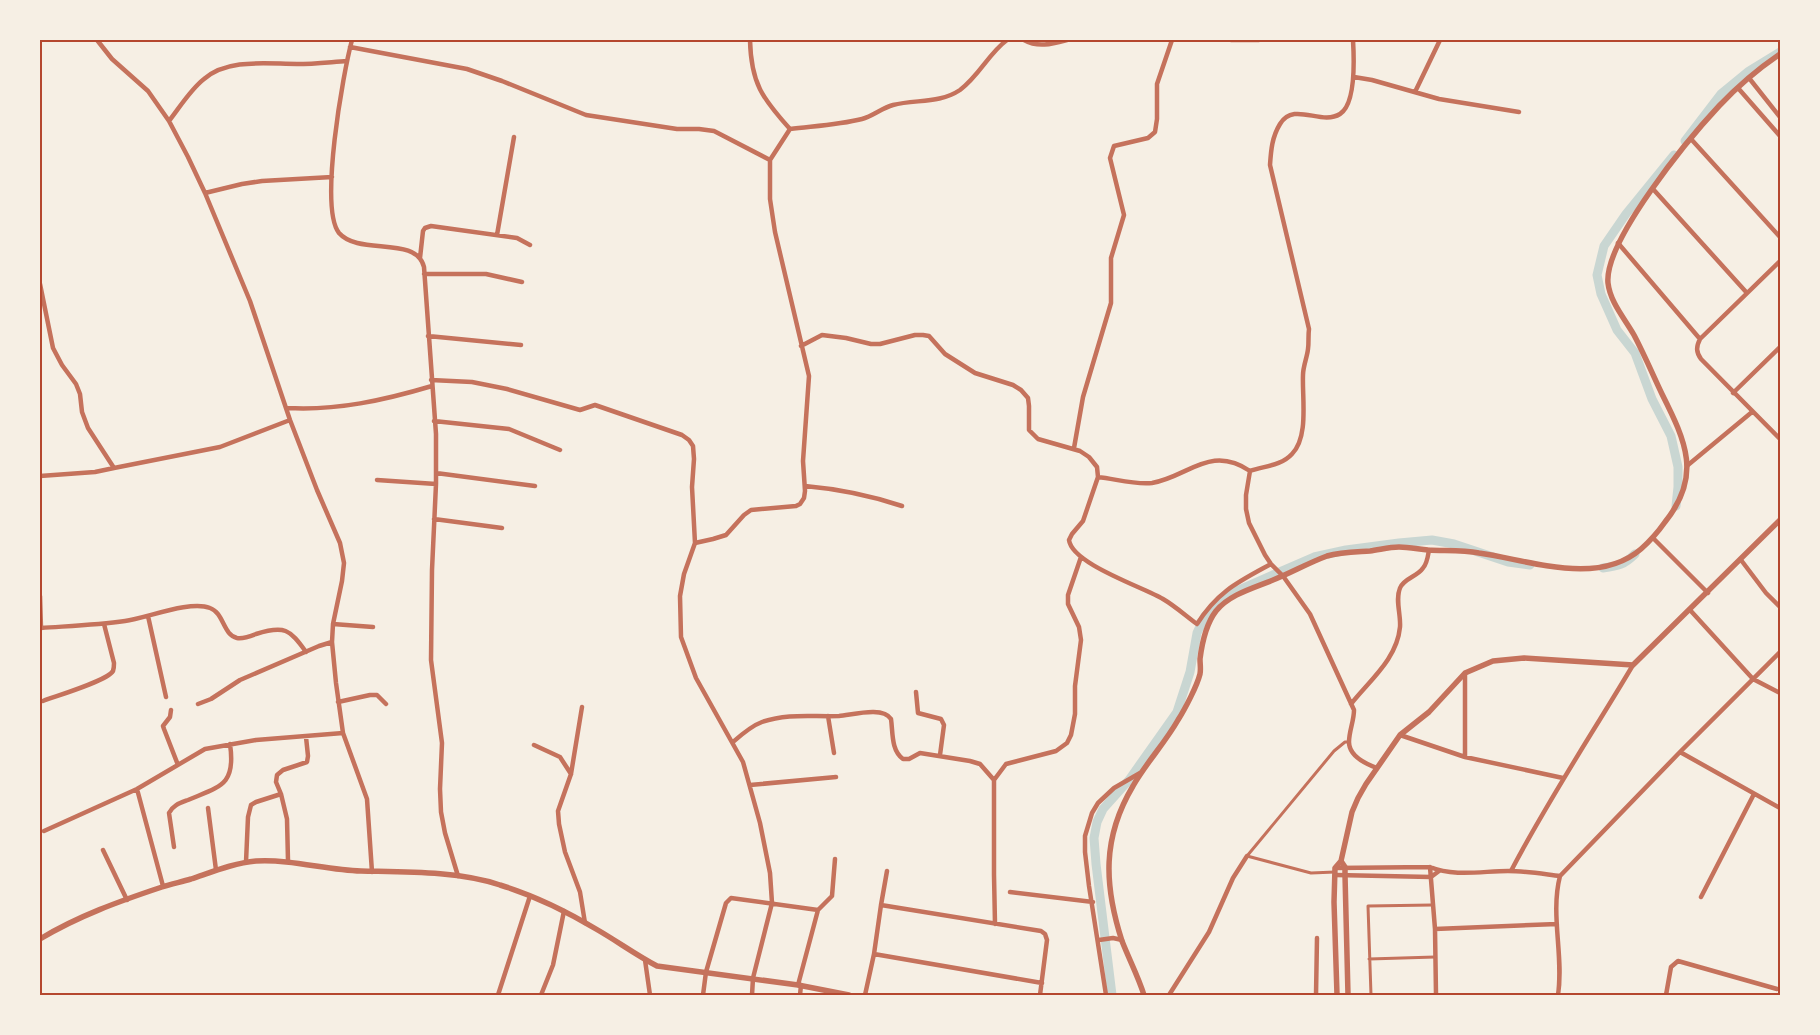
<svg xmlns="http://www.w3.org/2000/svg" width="1820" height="1035" font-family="Merriweather,serif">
  <rect width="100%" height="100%" fill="#f6efe4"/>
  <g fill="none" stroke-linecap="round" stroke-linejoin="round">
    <path stroke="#c9d6d2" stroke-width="9" d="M 1685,141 L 1721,94 L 1749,71 L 1780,52
      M 1674,155 L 1626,214 L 1604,246 L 1597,275 L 1601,294 L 1617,330 L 1635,353 L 1652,399 L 1671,436 L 1678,467 L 1678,487 L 1676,506
      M 1603,568 C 1618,566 1624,565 1635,554
      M 1112,995 L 1096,864 L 1094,838 L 1097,822 L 1103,809 L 1129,780 L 1177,712 L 1190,672 L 1197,633 L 1205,616 L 1219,601 L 1234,592 L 1314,557 L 1346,550 L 1399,543 L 1432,540 L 1454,544 L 1508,562 L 1530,565"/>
    <path stroke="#c5725c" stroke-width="3" d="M 1335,872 L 1311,873 L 1247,856 L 1334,751 L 1345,742 L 1349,742
      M 1369,959 L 1435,957
      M 1371,995 L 1368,906 L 1432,905"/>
    <path stroke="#c5725c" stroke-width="4.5" d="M 97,40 L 112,59 L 148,91 L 169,121 L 188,157 L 205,193 L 250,301 L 290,420 L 317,490 L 340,543 L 344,563 L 342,581 L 333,624 L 332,642 L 336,683 L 343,733 L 367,799 L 372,872
      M 352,40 C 343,73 319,208 339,233 C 359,256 416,235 424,267 L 436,434 L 436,484 L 432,570 L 431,660 L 442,743 L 440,789 L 441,812 L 445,833 L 458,876
      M 750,40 C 751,83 762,98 790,129
      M 1024,40 C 1038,48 1052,44 1067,40
      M 1231,40 L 1259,40
      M 1353,40 C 1354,57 1356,104 1340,114 C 1321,126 1294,101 1280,124 C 1272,137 1271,150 1270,165 L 1309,329 C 1308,336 1309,342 1308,349 C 1307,358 1303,366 1303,375 C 1302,398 1309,437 1292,454 C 1281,466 1264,466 1250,471 L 1246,495 L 1246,509 L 1249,523 L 1265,555 L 1271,564 L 1283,576 L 1310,614 L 1354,710 C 1354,721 1349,731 1349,742 C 1349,756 1366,764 1377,768
      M 350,47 L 467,69 L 502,81 L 586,115 L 677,129 L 699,129 L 714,131 L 770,160 L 790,129 C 814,126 838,125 862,119 C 873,116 882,108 893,105 C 916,99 939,104 960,90 C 979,76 989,53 1007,40
      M 1354,77 L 1372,80 L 1439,99 L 1519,112
      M 1749,78 L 1780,117
      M 1738,88 L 1780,136
      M 1415,92 L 1440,40
      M 169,121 C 180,107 190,90 204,79 C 228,58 267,64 297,64 C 314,64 331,62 347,61
      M 1691,139 L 1780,237
      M 1653,189 L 1747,293
      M 205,193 L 242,184 L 262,181 L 332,177
      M 497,235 L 514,137
      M 1618,243 L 1700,339
      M 420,258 L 423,231 L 425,228 L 431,226 L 517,238 L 530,245
      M 1780,261 L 1700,339 C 1696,347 1696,352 1701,359 L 1780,439
      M 424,274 L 486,274 L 522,282
      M 40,284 L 53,348 L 62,365 L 76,384 L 80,394 L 82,412 L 88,428 L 114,468 L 220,447 L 290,420
      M 428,336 L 521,345
      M 801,346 L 822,335 L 846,338 L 871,344 L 880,344 L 915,335 L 923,335 L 929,336 L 945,354 L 975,373 L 1013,385 L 1021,390 L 1028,398 L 1029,406 L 1029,430 L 1038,439 L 1080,451 L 1089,457 L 1097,467 L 1098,477 L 1083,521 L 1072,534 L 1069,540 C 1072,564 1143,587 1163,599 C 1175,606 1186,616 1197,624 C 1218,591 1238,582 1271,564
      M 431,380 L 472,382 L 507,389 L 580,410 L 595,405 L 682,435 L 689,440 L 693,446 L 694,459 L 692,487 L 695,543 L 684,574 L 680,596 L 681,637 L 696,678 L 743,762 L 760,823 L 770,873 L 772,903 L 753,978 L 752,995
      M 1733,393 L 1780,347
      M 287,408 C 336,411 385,400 432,386
      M 434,421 L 509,429 L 560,450
      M 1074,448 L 1083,397 L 1111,303 L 1111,258 L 1124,215 L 1110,158 L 1114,146 L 1148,138 L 1155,132 L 1157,119 L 1157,84 L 1172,40
      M 1688,465 L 1752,412
      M 436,473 L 535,486
      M 40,476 L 95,472 L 114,468
      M 1098,477 C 1116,479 1135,485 1152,483 C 1188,477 1210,444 1250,471
      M 377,480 L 436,484
      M 805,486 C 839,489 869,495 902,506
      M 434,519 L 502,528
      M 1653,538 L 1708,593
      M 695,543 L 713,539 L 726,535 L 744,515 L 751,510 L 796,506 L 800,504 L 804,498 L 805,491 L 803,461 L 809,376 L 775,232 L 770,199 L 770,160
      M 1741,560 L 1766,593 L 1780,607
      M 40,596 L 41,628 C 69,626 97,625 125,621 C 147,618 190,600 210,608 C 224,613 223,635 237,638 C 243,639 251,636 256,634 C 284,625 290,629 306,652
      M 1690,610 L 1753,679 L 1780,693
      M 148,616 L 166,697
      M 333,624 L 373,627
      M 1465,673 L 1465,757
      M 916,692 L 918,713 L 941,719 L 944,725 L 940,755
      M 43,701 C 56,696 107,681 113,671 C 114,668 114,666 114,663 L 104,624
      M 338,702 L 370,695 L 377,695 L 386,704
      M 198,704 L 211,699 L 240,680 L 319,646 L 332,642
      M 1351,704 C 1370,680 1397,659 1400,627 C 1401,614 1395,600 1400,588 C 1404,578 1417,577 1423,568 C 1427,564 1428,556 1429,550
      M 582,707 L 571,774 L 558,811 L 559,824 L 565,852 L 580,892 L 585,923
      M 171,710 L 170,717 L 163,726 L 164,729 L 178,765
      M 828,716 L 834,753
      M 1400,735 L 1465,757 L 1563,778
      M 733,742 C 741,735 751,726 762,722 C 788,713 812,717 839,716 C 852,715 883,706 891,719 C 893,733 891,750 903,759 L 909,759 L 920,753 L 970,761 L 980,764 L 994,780
      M 534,745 L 560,757 L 571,774
      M 1680,752 L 1780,808
      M 750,785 L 836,777
      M 137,789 L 163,886
      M 281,794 L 287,819 L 288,861
      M 208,808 L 216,870
      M 44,831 L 137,789 L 205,749 L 256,740 L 343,733
      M 174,847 L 169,813 C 173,805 180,803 188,800 C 221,786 236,785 230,744
      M 103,850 L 127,900
      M 246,862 L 248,817 L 251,805 L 256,802 L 281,794 L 276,782 L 277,775 L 283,770 L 307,762 L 308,756 L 306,737
      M 1430,867 L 1435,929 L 1436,995
      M 1335,868 L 1430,867 C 1454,877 1483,871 1508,871 C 1525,871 1543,874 1560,876
      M 1511,871 C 1548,800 1592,734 1633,665
      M 1336,875 L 1431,877 L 1439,871
      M 1010,892 L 1093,902
      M 1701,897 L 1754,794
      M 881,905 L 887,871
      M 818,910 L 832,896 L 835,859
      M 995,924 L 994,875 L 994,780 L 1006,764 L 1056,751 L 1067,743 L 1071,735 L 1075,714 L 1075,686 L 1081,640 L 1079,627 L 1068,604 L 1068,595 L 1081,557
      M 1435,929 L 1557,924
      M 1099,940 L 1113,938 L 1122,940
      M 874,954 L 1042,983
      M 645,960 L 650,995
      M 498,995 L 530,896
      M 541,995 L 553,965 L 564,911
      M 703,995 L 706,972 L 726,903 L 731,898 L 818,910 L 798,985
      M 800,995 L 801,985
      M 865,995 L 874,954 L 881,905 L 1041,931 L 1045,934 L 1047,940 L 1040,995
      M 1106,995 L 1089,886 L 1085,852 L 1085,836 L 1092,813 L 1098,803 L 1114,788 L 1140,773
      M 1169,995 L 1209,932 L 1233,878 L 1247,856
      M 1316,995 L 1317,938
      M 1558,995 C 1564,956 1550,915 1560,876 L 1680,752 L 1780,652
      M 1666,995 L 1671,967 L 1678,961 L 1777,989"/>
    <path stroke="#c5725c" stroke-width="5.5" d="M 1341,861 L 1345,867 L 1345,875 L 1348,995
      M 40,939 C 78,916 120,901 162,887 C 171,884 181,882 191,879 C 212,872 234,863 256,861 C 292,859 326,870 361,871 C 405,872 458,871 500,885 C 533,895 566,911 596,929 C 617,941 636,955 657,966 L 798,985 L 849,995
      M 1144,995 C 1138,976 1129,959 1122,941 C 1104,885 1102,838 1133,786 C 1146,763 1165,743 1178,720 C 1185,709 1197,686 1200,674 C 1201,669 1200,664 1200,659 C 1202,643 1206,624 1216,611 C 1230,594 1254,588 1273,580 C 1291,573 1308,563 1327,556 C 1341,552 1355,552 1370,551 C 1379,550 1389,547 1399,547 C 1408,547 1418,549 1428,550 C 1445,551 1462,550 1479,553 C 1529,560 1597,587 1641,549 C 1650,541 1658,532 1665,522 C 1702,476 1686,442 1662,394 C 1653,375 1644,354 1634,335 C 1625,319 1610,302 1608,283 C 1604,241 1689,138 1719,106 C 1737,87 1758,69 1780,54
      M 1337,995 L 1334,902 L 1335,868 L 1341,861 L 1352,812 L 1358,798 L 1366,784 L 1400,735 L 1429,712 L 1465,673 L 1493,661 L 1524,658 L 1633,665 L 1780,520"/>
  </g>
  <rect width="1820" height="1035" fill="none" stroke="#f6efe4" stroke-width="82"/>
  <rect x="41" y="41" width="1738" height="953" fill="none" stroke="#b5482f" stroke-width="2"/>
</svg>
